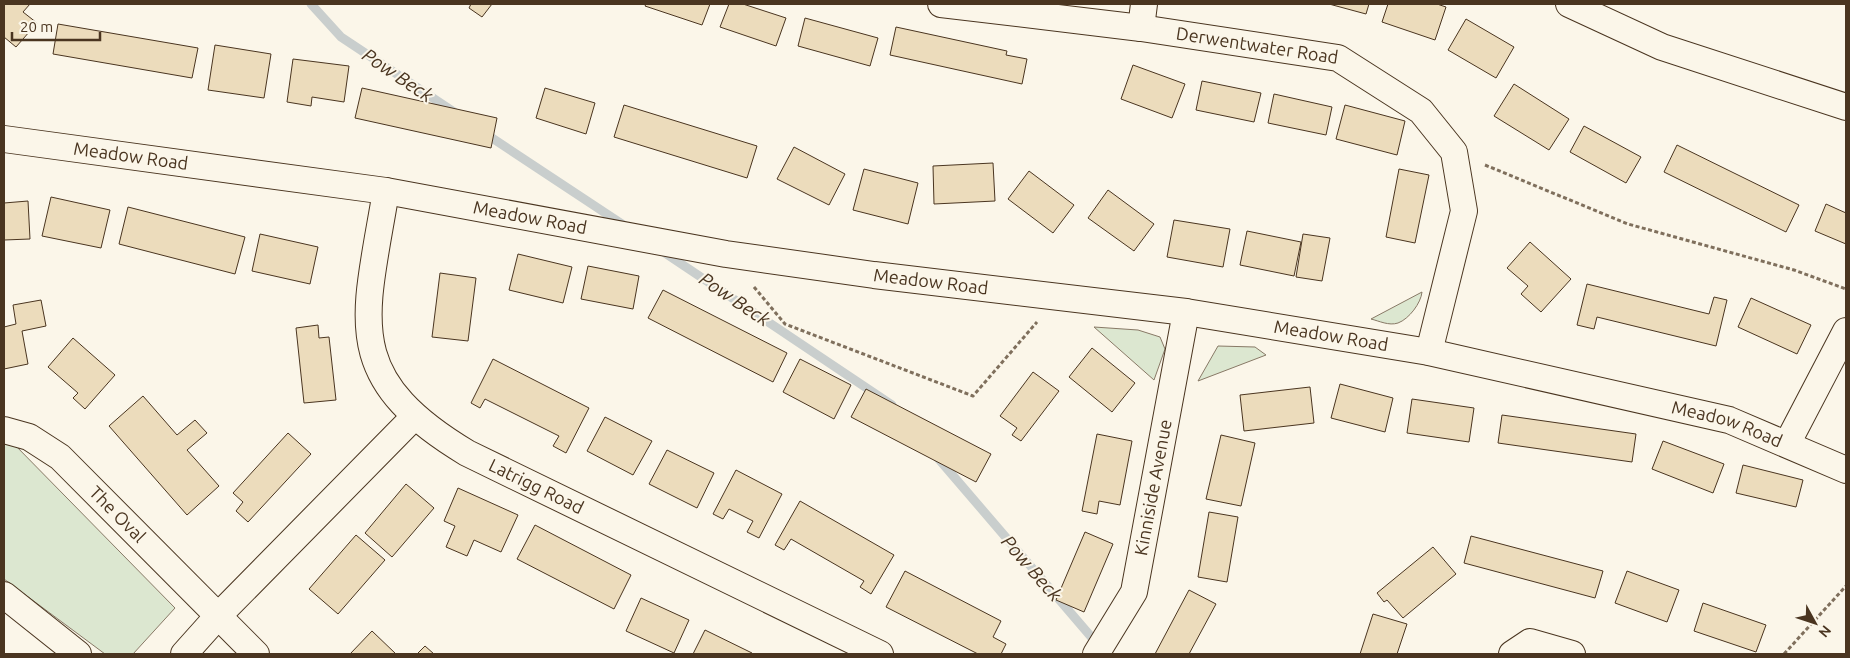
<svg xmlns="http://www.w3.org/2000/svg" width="1850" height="658" font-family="Ubuntu,sans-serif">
  <rect width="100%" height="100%" fill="#fbf6e9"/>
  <path fill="#dce7d0" stroke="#887966" d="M 1422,292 C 1421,303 1409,319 1398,323 C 1389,326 1379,321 1371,319 Z
    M 1094,327 L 1138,330 L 1160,337 L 1165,349 L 1154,380 Z
    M 1218,346 L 1255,347 L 1266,355 L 1198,381 Z
    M 12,442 L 175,608 L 133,654 L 105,654 L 4,579 L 4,444 Z"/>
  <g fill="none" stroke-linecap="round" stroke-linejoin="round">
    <path stroke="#c9cecd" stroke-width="9" d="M 311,4 L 341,37 L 454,112
      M 483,132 L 625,226
      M 662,251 L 892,405
      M 937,457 L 1099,646"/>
  </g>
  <path fill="#ecdcbc" stroke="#4a3520" d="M 4,4 L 30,4 L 23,12 L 37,23 L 16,47 L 4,37 Z
    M 471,4 L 492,4 L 482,17 L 469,8 Z
    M 646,4 L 710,4 L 702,25 L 645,6 Z
    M 729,4 L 743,4 L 786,18 L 776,46 L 720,27 Z
    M 1329,4 L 1369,4 L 1366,14 Z
    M 1388,4 L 1437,4 L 1446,7 L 1435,40 L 1382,22 Z
    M 805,18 L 878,38 L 870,66 L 798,46 Z
    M 1466,19 L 1514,47 L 1496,78 L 1448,50 Z
    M 58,24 L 198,48 L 192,78 L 53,54 Z
    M 896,27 L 1007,51 L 1006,55 L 1027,59 L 1022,84 L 890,55 Z
    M 215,45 L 271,54 L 264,98 L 208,90 Z
    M 293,59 L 349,66 L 344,102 L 312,97 L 311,106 L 287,102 Z
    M 1133,65 L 1185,84 L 1172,118 L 1121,99 Z
    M 1202,81 L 1261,93 L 1254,122 L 1196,110 Z
    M 1514,84 L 1569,119 L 1549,150 L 1494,116 Z
    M 362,88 L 497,118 L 491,148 L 355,118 Z
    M 545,88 L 595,103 L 586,134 L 536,118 Z
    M 1274,94 L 1332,107 L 1326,135 L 1268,123 Z
    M 624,105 L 757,146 L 747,178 L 614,137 Z
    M 1345,105 L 1405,121 L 1397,155 L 1336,139 Z
    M 1584,126 L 1641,157 L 1626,183 L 1570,152 Z
    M 1677,145 L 1799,205 L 1786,232 L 1664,172 Z
    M 794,147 L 845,174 L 829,205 L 777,179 Z
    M 993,163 L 995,201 L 934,204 L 933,166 Z
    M 864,169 L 918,183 L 908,224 L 853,210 Z
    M 1399,169 L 1429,175 L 1415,243 L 1386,237 Z
    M 1029,171 L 1074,205 L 1053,233 L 1008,199 Z
    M 1108,190 L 1154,224 L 1134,251 L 1088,218 Z
    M 51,197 L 110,210 L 101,248 L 42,236 Z
    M 28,201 L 30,239 L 4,240 L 4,203 Z
    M 1826,204 L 1846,213 L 1846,244 L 1815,231 Z
    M 128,207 L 245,237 L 235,274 L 119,244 Z
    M 1174,220 L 1230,229 L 1223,267 L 1167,257 Z
    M 1247,231 L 1301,242 L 1294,276 L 1240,265 Z
    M 260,234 L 318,247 L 310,284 L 252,271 Z
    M 1303,234 L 1330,238 L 1322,281 L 1296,277 Z
    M 1530,242 L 1571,279 L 1541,312 L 1521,294 L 1528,286 L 1507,268 Z
    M 518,254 L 572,267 L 563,303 L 509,290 Z
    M 588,266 L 639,276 L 633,309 L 581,299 Z
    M 440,273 L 476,278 L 468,341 L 432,337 Z
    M 1587,284 L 1709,314 L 1714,297 L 1727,300 L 1716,346 L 1597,317 L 1594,329 L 1577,325 Z
    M 663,290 L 787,353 L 773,382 L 648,318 Z
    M 1751,298 L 1811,325 L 1797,354 L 1738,327 Z
    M 41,300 L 46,326 L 22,331 L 28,364 L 4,369 L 4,327 L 16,324 L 13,305 Z
    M 318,325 L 319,338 L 329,337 L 336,400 L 304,403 L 296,328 Z
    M 73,338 L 115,375 L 85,409 L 73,398 L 78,393 L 48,367 Z
    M 1092,348 L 1135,383 L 1112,412 L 1069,377 Z
    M 493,359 L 589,408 L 566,453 L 553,446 L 559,436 L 485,399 L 480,408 L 471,403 Z
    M 800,359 L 851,385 L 834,419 L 783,392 Z
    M 1033,372 L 1059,391 L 1021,441 L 1012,435 L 1017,428 L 1000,416 Z
    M 1340,384 L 1393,398 L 1385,432 L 1331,418 Z
    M 1310,387 L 1314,423 L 1244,431 L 1240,395 Z
    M 866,389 L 991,454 L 976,482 L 851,417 Z
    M 143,396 L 177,435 L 195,420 L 207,433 L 187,450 L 219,486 L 187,515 L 109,426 Z
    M 1412,399 L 1474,408 L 1469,442 L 1407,433 Z
    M 1502,415 L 1636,434 L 1632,462 L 1498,443 Z
    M 605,417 L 652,441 L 633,475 L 587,451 Z
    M 288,433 L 311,454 L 248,522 L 236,511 L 243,502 L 233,493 Z
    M 1097,434 L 1132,441 L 1120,505 L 1099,501 L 1097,514 L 1082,511 Z
    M 1221,435 L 1255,443 L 1241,506 L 1206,499 Z
    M 1663,441 L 1724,464 L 1713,493 L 1652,469 Z
    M 667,450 L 714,473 L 697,508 L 649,484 Z
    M 1743,465 L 1803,480 L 1796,507 L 1736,493 Z
    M 736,470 L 782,494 L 759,538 L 747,532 L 753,521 L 729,509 L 723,519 L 713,514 Z
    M 406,484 L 434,508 L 392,557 L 365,533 Z
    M 458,488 L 518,515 L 501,552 L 474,540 L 467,556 L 446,547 L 455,526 L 444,521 Z
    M 800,501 L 894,555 L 871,594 L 860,587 L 864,581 L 791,539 L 784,550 L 775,545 Z
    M 1209,512 L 1238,517 L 1227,582 L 1198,577 Z
    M 535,525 L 631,575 L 614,609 L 517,559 Z
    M 1085,532 L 1113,544 L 1084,612 L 1056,600 Z
    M 356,535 L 385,560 L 338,614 L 309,589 Z
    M 1471,536 L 1603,571 L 1595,598 L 1464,563 Z
    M 1433,547 L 1456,574 L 1403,618 L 1387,600 L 1384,602 L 1377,593 Z
    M 905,571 L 1001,621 L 993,637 L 1006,644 L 1001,654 L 978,654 L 886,607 Z
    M 1627,571 L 1679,590 L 1667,622 L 1615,603 Z
    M 1189,590 L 1216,604 L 1189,654 L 1155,654 Z
    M 641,598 L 689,620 L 674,653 L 626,631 Z
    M 1703,603 L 1766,625 L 1756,652 L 1694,631 Z
    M 1373,614 L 1407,624 L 1397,654 L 1360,654 Z
    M 705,630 L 752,653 L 752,654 L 693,654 Z
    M 372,631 L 396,654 L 350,654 Z
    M 425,646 L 434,654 L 417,654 Z"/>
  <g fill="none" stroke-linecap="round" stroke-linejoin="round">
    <g stroke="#4a3520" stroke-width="28">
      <g id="street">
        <path id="s1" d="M 941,4 L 1141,28 L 1338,58 L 1421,111 L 1454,152 L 1464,211 L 1429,352"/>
        <path d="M 1569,4 L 1662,47 L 1846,107"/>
        <path d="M 1141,28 L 1144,4"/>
        <path id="s2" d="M 4,139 L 386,191 L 726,254 L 874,275 L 1186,312 L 1429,352 L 1729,420 L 1846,470"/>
        <path id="s3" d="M 386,191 C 365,319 339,376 467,453 L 880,654"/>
        <path id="s4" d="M 4,430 L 29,437 L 60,457 L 256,654"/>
        <path d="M 1787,444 L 1846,331"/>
        <path d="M 4,595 L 78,654"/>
        <path d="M 184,654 L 218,616 L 414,417"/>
        <path id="s5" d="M 1096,654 L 1134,592 L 1186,312"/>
        <path d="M 1512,654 L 1530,642 L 1572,654"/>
      </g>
    </g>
    <path stroke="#7f6f5c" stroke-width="3" stroke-dasharray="4 2.5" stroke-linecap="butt" d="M 1485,165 L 1628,224 L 1794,270 L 1846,289
      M 754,287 L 785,324 L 973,396 L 1037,322
      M 1784,654 L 1846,586"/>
    <use href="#street" stroke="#fbf6e9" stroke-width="26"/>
  </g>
  <g text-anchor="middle" stroke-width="4" stroke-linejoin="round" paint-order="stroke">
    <g font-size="18" fill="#4a3520" stroke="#fbf6e9">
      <text dy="6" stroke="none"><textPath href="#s1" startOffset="319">Derwentwater Road</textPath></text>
      <text dy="6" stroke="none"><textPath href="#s2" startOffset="128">Meadow Road</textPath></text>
      <text dy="6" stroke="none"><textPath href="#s2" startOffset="532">Meadow Road</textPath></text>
      <text dy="6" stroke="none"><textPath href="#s2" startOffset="938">Meadow Road</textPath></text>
      <text dy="6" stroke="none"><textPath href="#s2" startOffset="1342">Meadow Road</textPath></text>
      <text dy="6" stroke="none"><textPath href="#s2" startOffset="1748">Meadow Road</textPath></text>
      <text dy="6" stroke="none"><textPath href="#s3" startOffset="381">Latrigg Road</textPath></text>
      <text dy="6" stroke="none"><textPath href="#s5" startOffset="179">Kinniside Avenue</textPath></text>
      <text dy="6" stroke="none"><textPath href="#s4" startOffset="144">The Oval</textPath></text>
    </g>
    <g font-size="19" font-style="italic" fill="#4a3520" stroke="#fbf6e9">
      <text transform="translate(398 75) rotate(34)" y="7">Pow Beck</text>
      <text transform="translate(735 299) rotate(34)" y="7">Pow Beck</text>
      <text transform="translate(1032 568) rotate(49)" y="7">Pow Beck</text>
    </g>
  </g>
  <rect width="1850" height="658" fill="none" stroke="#4a3520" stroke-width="10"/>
  <g transform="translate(1815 623) rotate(130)" stroke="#fbf6e9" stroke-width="4" paint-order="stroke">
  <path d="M0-4L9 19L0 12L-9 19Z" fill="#4a3520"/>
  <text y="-8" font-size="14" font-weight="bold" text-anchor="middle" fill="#4a3520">N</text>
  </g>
  <path d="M12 32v8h88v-8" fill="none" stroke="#4a3520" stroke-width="2.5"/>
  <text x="20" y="32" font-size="15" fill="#4a3520" stroke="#fbf6e9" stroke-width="4" paint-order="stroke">20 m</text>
</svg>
